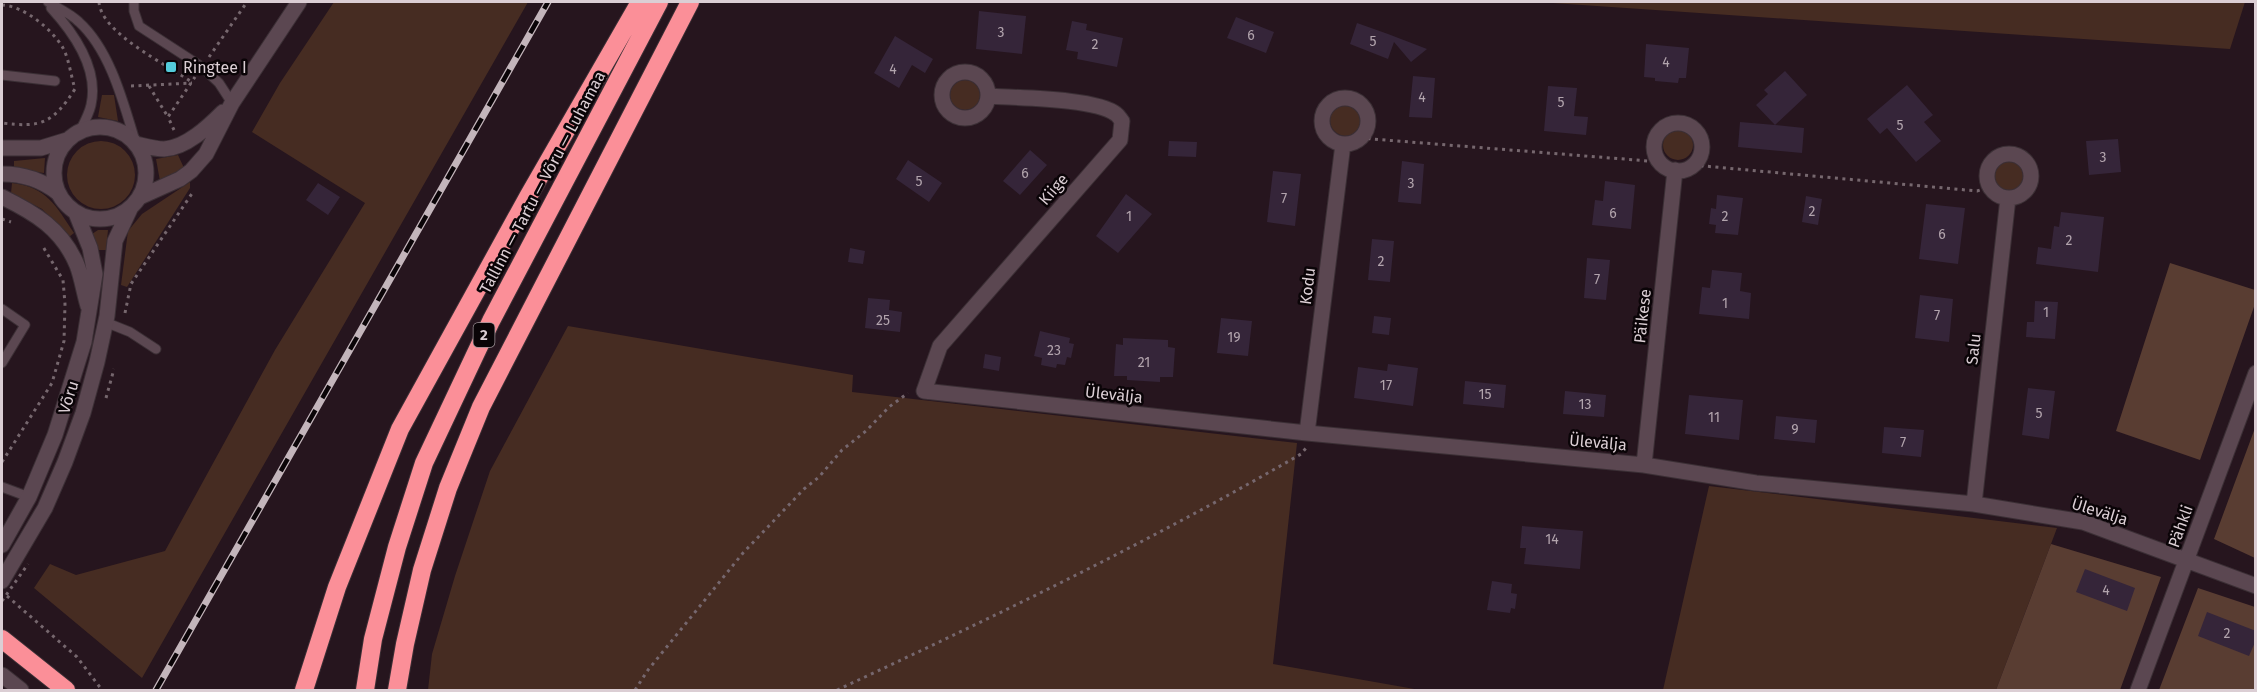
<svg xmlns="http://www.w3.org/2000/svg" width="2257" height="692" font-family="'Fira Sans',sans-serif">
  <rect width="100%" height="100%" fill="#26151e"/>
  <path fill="#462c22" d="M 334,2 L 528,2 L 142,678 L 34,588 L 50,564 L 76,575 L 165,551 L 275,350 L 365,203 L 252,132 L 280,83 Z
    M 1538,2 L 2245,2 L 2230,49 Z
    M950 95a15 15 0 1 1 30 0a15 15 0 1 1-30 0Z
    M 102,95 L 114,95 L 118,121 L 98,117 Z
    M1330 120a16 16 0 1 1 32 0a16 16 0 1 1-32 0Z
    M1663 145a15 15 0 1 1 30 0a15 15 0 1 1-30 0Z
    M67 175a34 34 0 1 1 68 0a34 34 0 1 1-68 0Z
    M 178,155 L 184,168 L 160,181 L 156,159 Z
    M 45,158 L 44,173 L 14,169 L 14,161 Z
    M1994 176a15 15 0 1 1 30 0a15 15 0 1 1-30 0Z
    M 190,182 L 190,188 L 127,287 L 121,285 L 128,231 L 142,214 Z
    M 12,183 C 47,187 56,206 74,233 L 69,237 L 42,209 L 11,193 Z
    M 98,230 L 108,230 L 106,250 L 98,250 L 92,234 Z
    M 568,326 L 853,375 L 852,392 L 1297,443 L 1273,664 L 1420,690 L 428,690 L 432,654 L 455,576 L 490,471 Z
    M 1709,486 L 2057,528 L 1996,690 L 1663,690 Z"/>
  <path fill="#593d32" d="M 2170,263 L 2255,290 L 2255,304 L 2200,460 L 2116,431 Z
    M 2255,428 L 2255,558 L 2214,539 Z
    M 2051,544 L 2161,577 L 2120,690 L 1996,690 Z
    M 2198,588 L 2255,607 L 2255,690 L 2159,690 Z"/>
  <path fill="#352539" d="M 979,11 L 1026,16 L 1022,54 L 976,49 Z
    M 1236,17 L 1274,32 L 1266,53 L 1227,38 Z
    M 1072,21 L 1087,24 L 1086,30 L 1123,38 L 1117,67 L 1077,59 L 1078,52 L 1066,50 Z
    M 1357,23 L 1388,34 L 1427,49 L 1411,62 L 1394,42 L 1388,59 L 1350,44 Z
    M 895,36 L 933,59 L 925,73 L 912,65 L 899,88 L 874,73 Z
    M 1646,44 L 1689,48 L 1686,78 L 1679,78 L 1678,83 L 1655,81 L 1655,78 L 1644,77 Z
    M 1785,71 L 1807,95 L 1775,125 L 1804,128 L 1802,153 L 1738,147 L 1740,122 L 1775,125 L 1756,105 L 1768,94 L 1764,90 Z
    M 1413,76 L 1435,78 L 1432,118 L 1409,117 Z
    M 1907,85 L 1933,115 L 1924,122 L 1941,141 L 1916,162 L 1887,128 L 1880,134 L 1867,119 Z
    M 1548,86 L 1577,88 L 1574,116 L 1588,117 L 1586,135 L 1544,131 Z
    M 2118,139 L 2121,172 L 2089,175 L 2086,141 Z
    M 1169,141 L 1197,142 L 1196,157 L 1168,156 Z
    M 1030,150 L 1047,165 L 1020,195 L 1003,181 Z
    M 908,160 L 942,183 L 929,202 L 896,179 Z
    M 1402,161 L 1424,164 L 1421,204 L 1398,202 Z
    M 1273,171 L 1301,174 L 1295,226 L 1267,222 Z
    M 1605,181 L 1635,185 L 1631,229 L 1592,225 L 1595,200 L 1603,201 Z
    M 318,183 L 340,197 L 328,215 L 306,200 Z
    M 1126,194 L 1152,214 L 1118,253 L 1096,236 Z
    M 1717,195 L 1743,198 L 1738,235 L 1715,233 L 1716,225 L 1709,224 L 1711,208 L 1716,209 Z
    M 1806,196 L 1822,199 L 1818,225 L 1802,222 Z
    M 1926,204 L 1965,208 L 1958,264 L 1919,259 Z
    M 2061,212 L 2104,217 L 2098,272 L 2036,264 L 2038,247 L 2051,249 L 2054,226 L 2059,227 Z
    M 1372,239 L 1394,241 L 1390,282 L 1368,280 Z
    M 850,248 L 865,251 L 863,264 L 848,262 Z
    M 1587,258 L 1610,260 L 1606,300 L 1584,298 Z
    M 1712,270 L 1742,273 L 1740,291 L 1751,293 L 1749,319 L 1699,314 L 1702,287 L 1710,288 Z
    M 1920,295 L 1953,299 L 1949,342 L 1915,338 Z
    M 868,298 L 890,300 L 889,310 L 902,312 L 900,332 L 865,328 Z
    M 2035,301 L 2058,302 L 2055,339 L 2026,337 L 2027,322 L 2034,322 Z
    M 1374,316 L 1391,318 L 1389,335 L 1372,333 Z
    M 1221,318 L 1252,321 L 1248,356 L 1217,353 Z
    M 1040,331 L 1070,338 L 1069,343 L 1074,344 L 1071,358 L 1067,357 L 1065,365 L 1057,364 L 1056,368 L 1041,365 L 1042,358 L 1034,356 Z
    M 1123,338 L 1168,340 L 1168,347 L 1175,348 L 1173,377 L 1160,377 L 1160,382 L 1127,380 L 1127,376 L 1114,376 L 1116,344 L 1123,345 Z
    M 985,354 L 1001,357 L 999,371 L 983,368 Z
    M 1388,364 L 1418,368 L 1413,406 L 1354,398 L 1358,367 L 1387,371 Z
    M 1465,381 L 1506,385 L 1504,408 L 1463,404 Z
    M 2028,388 L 2055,391 L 2049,439 L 2022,435 Z
    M 1565,391 L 1606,395 L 1604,417 L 1563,414 Z
    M 1689,395 L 1743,400 L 1739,440 L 1685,434 Z
    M 1776,416 L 1817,420 L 1815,443 L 1774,439 Z
    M 1884,427 L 1924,430 L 1921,457 L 1882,453 Z
    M 1522,526 L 1583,531 L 1580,569 L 1524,564 L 1526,548 L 1520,548 Z
    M 2085,569 L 2135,588 L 2127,611 L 2076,592 Z
    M 1492,581 L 1512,584 L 1511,593 L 1517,594 L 1515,609 L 1511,608 L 1510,613 L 1487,610 Z
    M 2207,612 L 2256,631 L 2256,640 L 2249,656 L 2198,636 Z"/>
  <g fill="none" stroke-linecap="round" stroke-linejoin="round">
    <g stroke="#3b2f35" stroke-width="11">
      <path id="lane" d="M 48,2 C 58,8 71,14 79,22 C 111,51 124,105 136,144
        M 134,2 L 134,11 L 139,26 L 202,67 L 219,83 L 232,103
        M 51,8 C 73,32 99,69 91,105 C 89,114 84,123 80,131
        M 2,75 L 55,81
        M 2,309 L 25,325 L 2,363
        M 105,322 L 130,332 L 156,349
        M 2,487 L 29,497"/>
    </g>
    <g stroke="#3b2f35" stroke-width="17">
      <path id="street" d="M942 95a23 23 0 1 1 46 0a23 23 0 1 1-46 0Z
        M 988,96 C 1016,98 1096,98 1116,114 C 1119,116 1120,119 1122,121 L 1120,140 L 940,346 L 924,391 L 1307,433 L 1644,465 L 1756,483 L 1974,504 L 2083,522 L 2256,586
        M1322 121a23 23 0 1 1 46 0a23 23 0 1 1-46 0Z
        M1654 147a24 24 0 1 1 48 0a24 24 0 1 1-48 0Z
        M1987 176a22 22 0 1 1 44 0a22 22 0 1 1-44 0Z
        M 1307,433 L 1343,144
        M 1644,465 L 1675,170
        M 1974,504 L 2008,198
        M 2138,690 L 2256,373"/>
    </g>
    <g stroke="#3b2f35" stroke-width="17">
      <path id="secondary" d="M54 173a46 46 0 1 1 92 0a46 46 0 1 1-92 0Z
        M 136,144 C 145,146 155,149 164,149 C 186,148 209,126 223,112
        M 2,148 L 41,148 L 67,140
        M 2,174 C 22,174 42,180 58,193
        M 2,197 C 35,213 62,229 77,265 C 82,278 84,293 88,306
        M 140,197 L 180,179 L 191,171 L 206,154 L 232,103 L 299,2
        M 2,545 L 29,497 L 55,435 L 84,342 L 95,274 L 90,248 L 76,213
        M 2,581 L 45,508 L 65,462 L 83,413 L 97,362 L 107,316 L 115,241 L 130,209
        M 2,675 L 21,690"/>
    </g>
    <g stroke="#3b2f35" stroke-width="20">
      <path id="highway" d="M 2,639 L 66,690
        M 304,690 L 337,587 L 400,429 L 529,195 L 640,2
        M 365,690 L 373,639 L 397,547 L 424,463 L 491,321 L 659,2
        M 397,690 L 405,644 L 422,570 L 448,488 L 481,407 L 690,2"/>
    </g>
    <path stroke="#76676e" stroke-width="3" stroke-dasharray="3 4.5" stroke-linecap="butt" d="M 99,2 C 101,33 166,64 190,81
      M 2,5 C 24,6 52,29 63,48 C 69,59 71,76 75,89 C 53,123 42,128 2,123
      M 209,57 L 247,2
      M 131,86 L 192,83
      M 149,86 L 168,117
      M 174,130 L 168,117 L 195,77
      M 1360,138 L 1661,162
      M 1693,165 L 1977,191 L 1990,187
      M 2,219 L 11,222
      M 125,313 L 131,284 L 193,192
      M 106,398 L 114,369
      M 2,462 L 52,383 L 64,341 L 65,304 L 63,280 L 42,245
      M 7,596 L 77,657 L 102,690
      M 635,690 L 648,670 L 743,553 L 804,489 L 819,477 L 842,450 L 866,431 L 889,407 L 908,393
      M 837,690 C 994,617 1151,541 1301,454 L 1306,448"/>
    <use href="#lane" stroke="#5b4751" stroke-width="9"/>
    <use href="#street" stroke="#5b4751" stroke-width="15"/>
    <use href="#secondary" stroke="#5b4751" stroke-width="15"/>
    <use href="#highway" stroke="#fb8f98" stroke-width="18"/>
    <g stroke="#c3b5bb" stroke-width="7">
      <path id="rail" d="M 156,690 L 548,2"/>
    </g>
    <use href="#rail" stroke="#0a0407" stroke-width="4.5" stroke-dasharray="14" stroke-linecap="butt"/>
    <path stroke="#76676e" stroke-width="3" stroke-dasharray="3 4.5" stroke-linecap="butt" d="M 2,601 L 28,564"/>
  </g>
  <rect fill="#53cbda" stroke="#0a0407" stroke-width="2" x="165" y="61" width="12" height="12" rx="3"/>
  <g text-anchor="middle" stroke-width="5" stroke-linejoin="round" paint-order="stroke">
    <g font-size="14" fill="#b2a4ad">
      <text x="1001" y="37">3</text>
      <text x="1251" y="40">6</text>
      <text x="1373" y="46">5</text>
      <text x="1095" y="49">2</text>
      <text x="1666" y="67">4</text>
      <text x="893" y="74">4</text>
      <text x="1422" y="102">4</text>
      <text x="1561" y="107">5</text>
      <text x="1900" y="130">5</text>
      <text x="2103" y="162">3</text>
      <text x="1025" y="178">6</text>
      <text x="919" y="186">5</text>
      <text x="1411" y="188">3</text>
      <text x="1284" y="203">7</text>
      <text x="1812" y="216">2</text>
      <text x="1613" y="218">6</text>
      <text x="1129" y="221">1</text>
      <text x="1725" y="221">2</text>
      <text x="1942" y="239">6</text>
      <text x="2069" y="245">2</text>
      <text x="1381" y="266">2</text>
      <text x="1597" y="284">7</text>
      <text x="1725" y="308">1</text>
      <text x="2046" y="317">1</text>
      <text x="1937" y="320">7</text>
      <text x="883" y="325">25</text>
      <text x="1234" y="342">19</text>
      <text x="1054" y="355">23</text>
      <text x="1144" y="367">21</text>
      <text x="1386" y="390">17</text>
      <text x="1485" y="399">15</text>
      <text x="1585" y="409">13</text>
      <text x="2039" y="418">5</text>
      <text x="1714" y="422">11</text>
      <text x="1795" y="434">9</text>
      <text x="1903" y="447">7</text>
      <text x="1552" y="544">14</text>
      <text x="2106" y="595">4</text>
      <text x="2227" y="638">2</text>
    </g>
    <rect fill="#0a0407" stroke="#9c9196" stroke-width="1.5" x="473.5" y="323" width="21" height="24" rx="4.5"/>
    <g font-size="15" font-weight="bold" fill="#dbced4">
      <text x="484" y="340">2</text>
    </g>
    <g font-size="16" fill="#dbced4" stroke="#0a0407" text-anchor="start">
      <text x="183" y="73">Ringtee I</text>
    </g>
    <g font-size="16" fill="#dbced4" stroke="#0a0407">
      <text transform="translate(542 182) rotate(-62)" y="6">Tallinn — Tartu — Võru — Luhamaa</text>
      <text transform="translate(1053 189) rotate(-49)" y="6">Kiige</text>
      <text transform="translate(1307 286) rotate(-83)" y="6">Kodu</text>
      <text transform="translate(1642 316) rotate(-84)" y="6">Päikese</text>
      <text transform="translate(1973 349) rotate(-84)" y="6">Salu</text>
      <text transform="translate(1114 394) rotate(6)" y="6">Ülevälja</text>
      <text transform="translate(68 397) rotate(-73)" y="6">Võru</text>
      <text transform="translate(1598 442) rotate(5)" y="6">Ülevälja</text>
      <text transform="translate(2100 511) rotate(17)" y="6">Ülevälja</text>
      <text transform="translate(2180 526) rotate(-70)" y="6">Pähkli</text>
    </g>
  </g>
  <rect width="2257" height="692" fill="none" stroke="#dbced4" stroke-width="6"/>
</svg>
